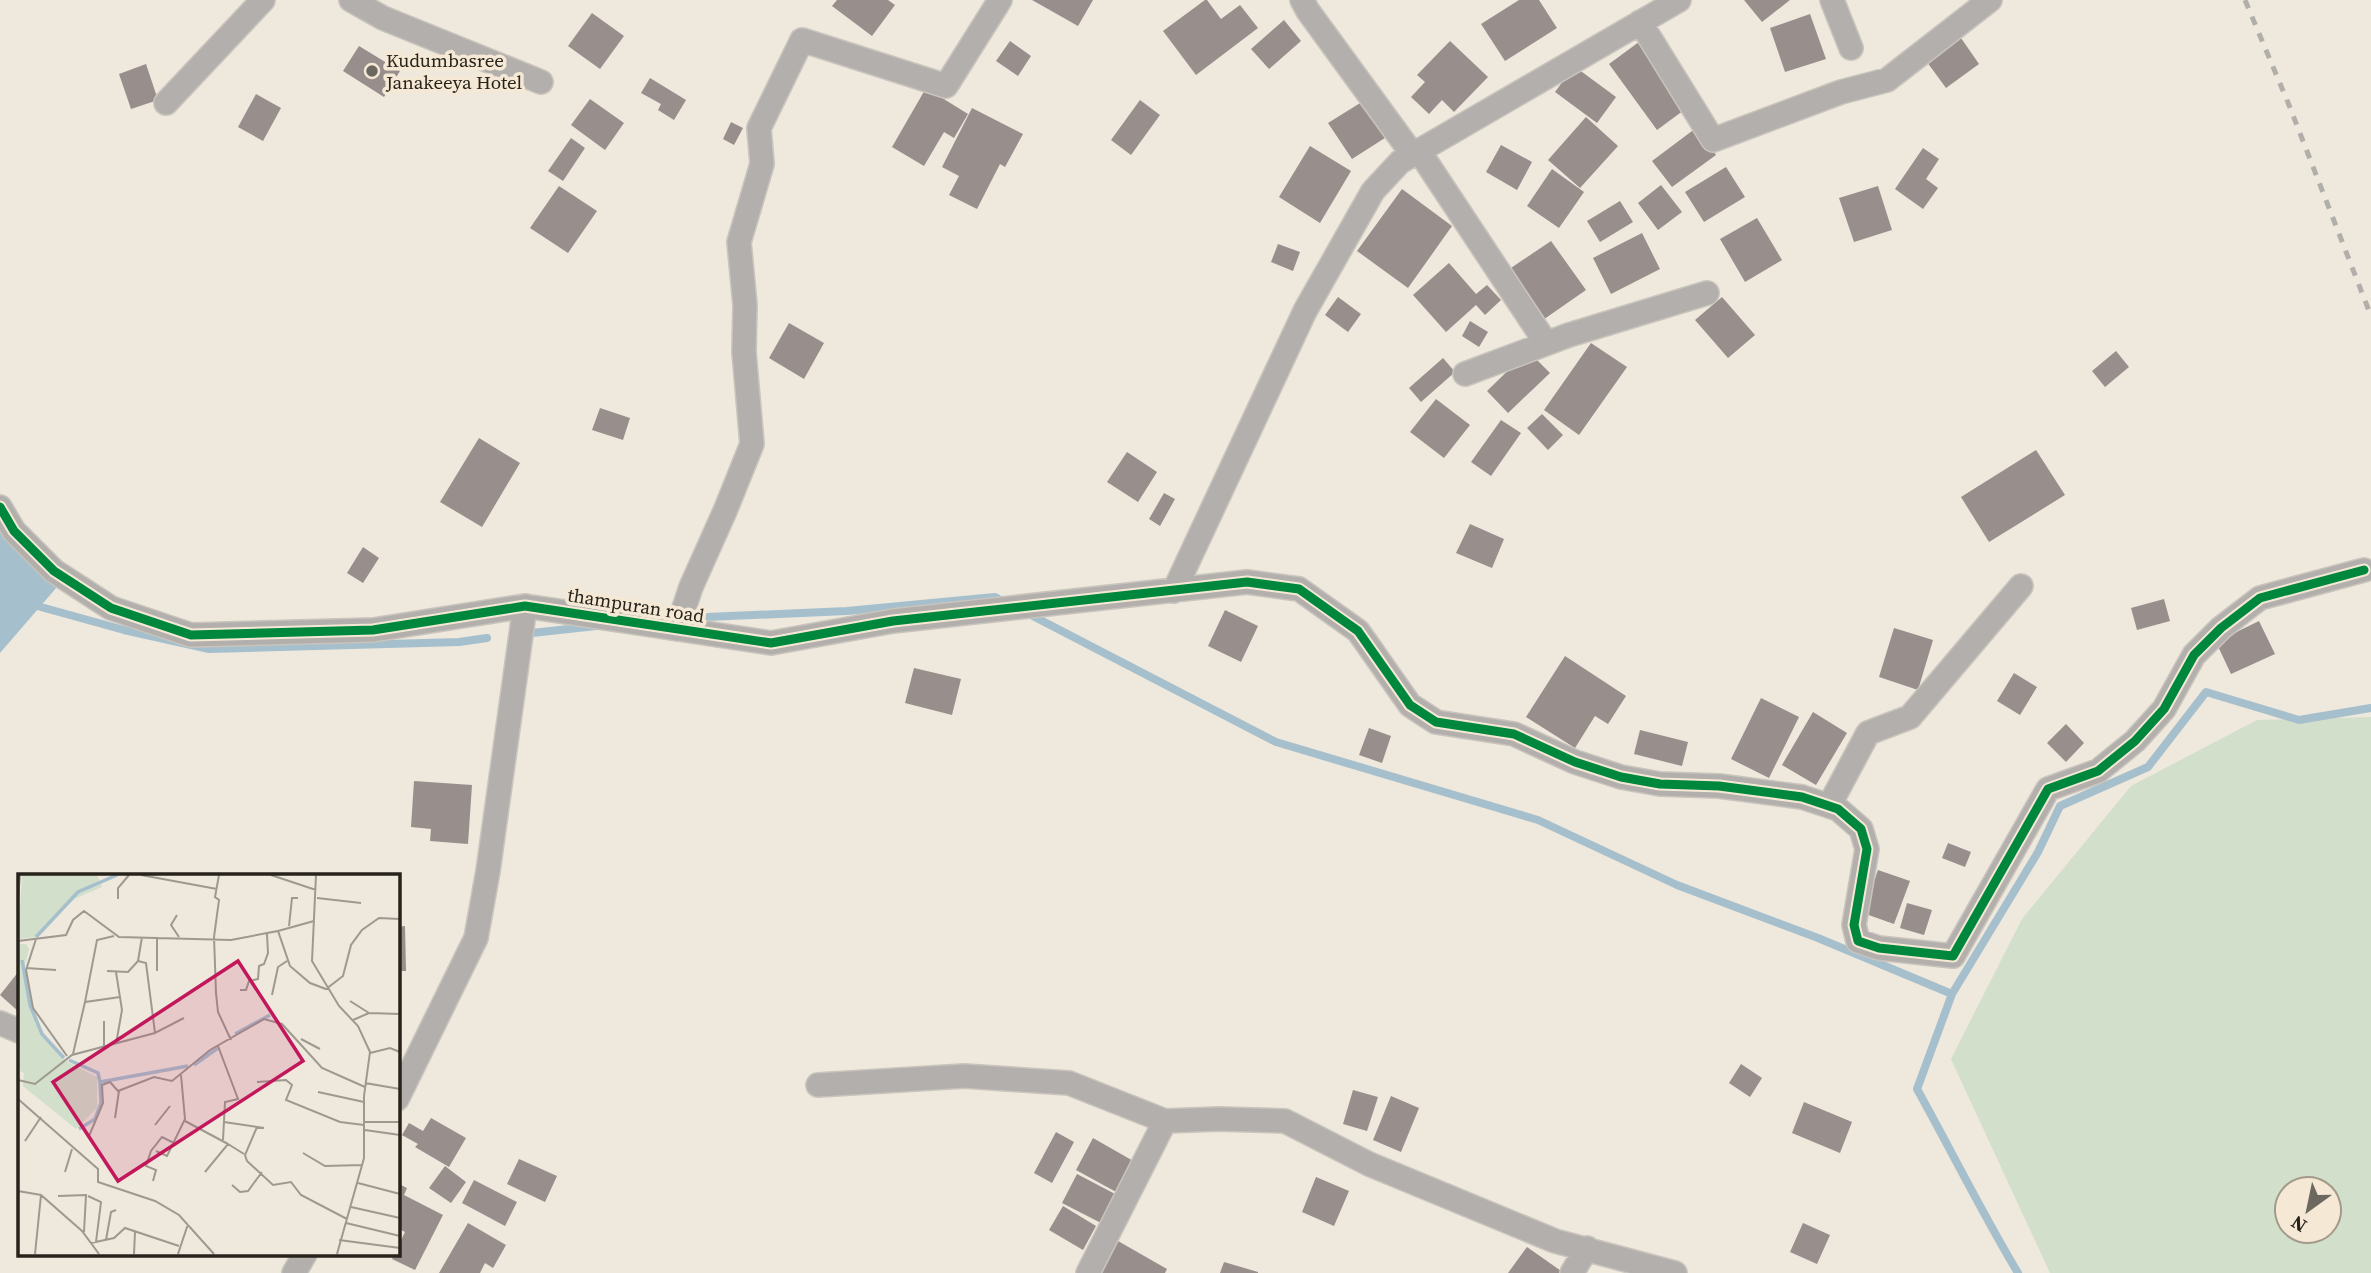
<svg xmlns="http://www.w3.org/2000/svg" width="2371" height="1273" font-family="'Source Serif 4',serif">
  <rect width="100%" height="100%" fill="#eee8dd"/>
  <path fill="#d2dfca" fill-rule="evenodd" d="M 2371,717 L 2371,1273 L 2050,1273 L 1951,1059 L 2022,919 L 2131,786 L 2257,720 ZM 2287,1189 L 2329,1189 L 2329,1231 L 2287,1231 Z"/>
  <path fill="#a6bfcc" d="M 0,524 L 57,587 L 0,653 Z"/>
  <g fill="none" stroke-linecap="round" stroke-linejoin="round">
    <path stroke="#a6bfcc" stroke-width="8" d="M 30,604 L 124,630 L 209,649 L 459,642 L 487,638
      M 1027,613 L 1276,742 L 1538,820 L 1677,885 L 1818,938 L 1952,994
      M 685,618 L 847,611 L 995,597 L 1006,603
      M 532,633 L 596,626
      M 2018,1273 C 1982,1213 1951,1150 1917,1089 L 1952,994 L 2038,852 L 2060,806 L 2148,767 L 2206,692 L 2299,720 L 2371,708"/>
  </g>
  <path fill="#988e8c" d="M 837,0 L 888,0 L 895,5 L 872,36 L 832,6 Z
    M 1032,0 L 1093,0 L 1078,26 Z
    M 1205,0 L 1207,0 L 1221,19 L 1240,5 L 1258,28 L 1196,75 L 1163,31 Z
    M 1519,0 L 1539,0 L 1557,28 L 1505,61 L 1481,24 Z
    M 1744,0 L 1790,0 L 1762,22 Z
    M 592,13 L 624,36 L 600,69 L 568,46 Z
    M 1810,14 L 1826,59 L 1785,72 L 1770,28 Z
    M 1284,20 L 1301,41 L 1269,69 L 1251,49 Z
    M 1961,38 L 1979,64 L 1946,88 L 1927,62 Z
    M 1643,39 L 1691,105 L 1657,130 L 1609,64 Z
    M 1010,41 L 1031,56 L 1018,76 L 996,61 Z
    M 1450,41 L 1488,77 L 1454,112 L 1442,100 L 1429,114 L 1411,97 L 1425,82 L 1417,75 Z
    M 359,46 L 400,71 L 384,97 L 343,71 Z
    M 146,64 L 158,100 L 131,109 L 119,74 Z
    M 1574,66 L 1616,97 L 1597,123 L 1555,92 Z
    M 650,78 L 686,100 L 674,120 L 658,110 L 661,104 L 641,93 Z
    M 926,88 L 968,114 L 954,138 L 944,132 L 924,166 L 892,147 Z
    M 256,94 L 281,108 L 263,141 L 238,127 Z
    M 590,99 L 624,123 L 605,150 L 571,125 Z
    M 1140,100 L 1160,115 L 1131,155 L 1111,140 Z
    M 1365,100 L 1388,136 L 1352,159 L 1328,123 Z
    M 972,108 L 1023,134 L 1005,167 L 1000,164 L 977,209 L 949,195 L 959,176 L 942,167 Z
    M 1586,117 L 1618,146 L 1580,188 L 1548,160 Z
    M 731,122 L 743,128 L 734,145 L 723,139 Z
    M 1696,128 L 1716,155 L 1672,187 L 1652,161 Z
    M 571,138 L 585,148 L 563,181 L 548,171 Z
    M 1501,145 L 1532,162 L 1517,190 L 1486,172 Z
    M 1310,146 L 1351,171 L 1320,223 L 1279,197 Z
    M 1923,148 L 1939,159 L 1926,179 L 1938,188 L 1923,209 L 1895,189 Z
    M 1726,167 L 1745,197 L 1704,222 L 1685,192 Z
    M 1552,169 L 1584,192 L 1559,228 L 1527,206 Z
    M 1661,185 L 1682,212 L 1658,230 L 1638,203 Z
    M 559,186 L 597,211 L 568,253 L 530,228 Z
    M 1878,186 L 1892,230 L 1854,242 L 1839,198 Z
    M 1402,189 L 1452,226 L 1408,288 L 1357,251 Z
    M 1620,201 L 1633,222 L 1600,242 L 1587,221 Z
    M 1757,218 L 1782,260 L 1745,282 L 1720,239 Z
    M 1642,233 L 1660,269 L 1611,294 L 1593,258 Z
    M 1551,241 L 1586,290 L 1540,322 L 1505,272 Z
    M 1278,244 L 1300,252 L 1293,271 L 1271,262 Z
    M 1449,263 L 1476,294 L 1487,285 L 1501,300 L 1485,315 L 1476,305 L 1446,332 L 1413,295 Z
    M 1338,297 L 1361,314 L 1348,332 L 1325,315 Z
    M 1722,297 L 1755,335 L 1728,358 L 1695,320 Z
    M 1470,321 L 1488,332 L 1479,347 L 1462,336 Z
    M 789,323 L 824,343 L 804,379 L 769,358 Z
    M 1591,343 L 1627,367 L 1579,435 L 1544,410 Z
    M 1528,351 L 1550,373 L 1508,413 L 1487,391 Z
    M 2116,351 L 2129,367 L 2105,387 L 2092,371 Z
    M 1443,358 L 1455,372 L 1421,402 L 1409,388 Z
    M 1436,399 L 1470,425 L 1444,458 L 1410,432 Z
    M 600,408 L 630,418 L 623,440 L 592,430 Z
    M 1542,414 L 1563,435 L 1548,450 L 1527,428 Z
    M 1501,420 L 1521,433 L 1491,476 L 1471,462 Z
    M 479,438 L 520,463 L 482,527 L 440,502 Z
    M 2036,450 L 2065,495 L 1989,542 L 1961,497 Z
    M 1127,452 L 1157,472 L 1138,502 L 1107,482 Z
    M 1164,493 L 1175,499 L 1160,526 L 1149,519 Z
    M 1470,524 L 1504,539 L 1492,568 L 1456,553 Z
    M 363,547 L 379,558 L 363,583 L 347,573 Z
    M 2164,599 L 2170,621 L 2137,630 L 2131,608 Z
    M 1225,610 L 1258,626 L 1241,662 L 1208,646 Z
    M 2259,621 L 2275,654 L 2231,674 L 2216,642 Z
    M 1894,628 L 1933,640 L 1918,690 L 1879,677 Z
    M 1565,656 L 1626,696 L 1608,724 L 1595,716 L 1575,748 L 1526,717 Z
    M 914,668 L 961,679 L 952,715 L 905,703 Z
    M 2014,673 L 2037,687 L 2020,715 L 1997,701 Z
    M 1761,698 L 1799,717 L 1769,778 L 1731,759 Z
    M 1813,712 L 1847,733 L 1816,785 L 1782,765 Z
    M 2066,724 L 2084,743 L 2066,762 L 2047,743 Z
    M 1369,728 L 1391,736 L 1382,763 L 1359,755 Z
    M 1640,730 L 1688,742 L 1682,766 L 1634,754 Z
    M 414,781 L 472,785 L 468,844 L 430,841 L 431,829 L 411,827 Z
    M 1948,843 L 1971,852 L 1965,867 L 1942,858 Z
    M 1878,870 L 1910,881 L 1894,924 L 1863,913 Z
    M 1907,903 L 1932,910 L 1924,935 L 1900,928 Z
    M 405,926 L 406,971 L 397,971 L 397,927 Z
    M 19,971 L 19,1012 L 0,995 Z
    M 1741,1064 L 1762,1078 L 1750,1097 L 1729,1083 Z
    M 1353,1090 L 1378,1097 L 1367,1131 L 1343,1124 Z
    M 1391,1096 L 1419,1108 L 1401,1152 L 1373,1140 Z
    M 1804,1102 L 1852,1122 L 1840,1153 L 1792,1133 Z
    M 431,1118 L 466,1138 L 449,1167 L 415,1147 L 418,1144 L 402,1135 L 409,1123 L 423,1131 Z
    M 1056,1132 L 1074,1142 L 1052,1183 L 1034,1173 Z
    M 1093,1138 L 1135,1162 L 1118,1193 L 1076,1170 Z
    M 519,1159 L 557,1176 L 545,1202 L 507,1184 Z
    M 445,1166 L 466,1182 L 451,1203 L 429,1188 Z
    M 1077,1174 L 1115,1194 L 1101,1223 L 1062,1203 Z
    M 1316,1177 L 1349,1191 L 1334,1226 L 1302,1212 Z
    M 474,1180 L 517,1202 L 505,1226 L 462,1203 Z
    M 397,1183 L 407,1188 L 404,1195 L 443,1215 L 415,1270 L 392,1259 L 395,1254 L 397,1254 L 397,1248 L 405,1232 L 397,1228 Z
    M 1063,1206 L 1096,1226 L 1083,1250 L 1049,1230 Z
    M 468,1223 L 506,1245 L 493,1268 L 485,1263 L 480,1273 L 439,1273 Z
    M 1803,1223 L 1830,1235 L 1817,1264 L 1790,1252 Z
    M 1118,1241 L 1167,1269 L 1165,1273 L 1100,1273 Z
    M 1527,1247 L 1564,1273 L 1508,1273 Z
    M 1224,1262 L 1258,1272 L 1258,1273 L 1220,1273 Z"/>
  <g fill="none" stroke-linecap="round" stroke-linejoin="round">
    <g stroke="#c9c4bc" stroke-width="26">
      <path id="minor" d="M 351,0 L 383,18 L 541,82
        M 1302,0 L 1308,11 L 1413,155
        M 1832,0 L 1851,48
        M 1640,22 L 1713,140 L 1841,92 L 1887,80 L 1990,0
        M 166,103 L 263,0
        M 1419,151 L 1546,343
        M 1465,374 L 1569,335 L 1707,293
        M 0,507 L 14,531 L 54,571 L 111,608 L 191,635 L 373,630 L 525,606 L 771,643 L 893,621 L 1247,582 L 1299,589 L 1358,631 L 1410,705 L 1436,722 L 1514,734 L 1575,762 L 1621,777 L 1660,784 L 1719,786 L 1802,797 L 1838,809 L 1861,829 L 1867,849 L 1854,925 L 1858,941 L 1879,948 L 1953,956 L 2048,789 L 2098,771 L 2135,741 L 2164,709 L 2194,655 L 2221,628 L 2260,598 L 2364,570
        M 1174,591 L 1305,311 L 1373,191 L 1400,162 L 1679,0
        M 677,629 L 691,587 L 725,511 L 752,444 L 744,352 L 745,305 L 739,242 L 762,164 L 759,128 L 802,40 L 946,86 L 1000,0
        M 1829,806 L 1868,733 L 1910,717 L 2021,586
        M 0,1023 L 19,1031
        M 818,1085 L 964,1076 L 1069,1083 L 1165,1121 L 1088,1273
        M 397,1099 L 476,938 L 488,871 L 525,606
        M 1165,1121 L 1218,1119 L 1285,1121 L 1369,1164 L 1555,1241 L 1675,1273
        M 294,1273 L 305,1254
        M 1572,1273 L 1587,1248"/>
    </g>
    <use href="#minor" stroke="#b2afad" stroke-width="23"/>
    <path stroke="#b2afab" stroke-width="5" stroke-dasharray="9 9" stroke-linecap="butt" d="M 2245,0 L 2289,105 L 2371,316"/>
    <g stroke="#f5e9d6" stroke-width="13">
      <path id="cycleway" d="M 0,507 L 14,531 L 54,571 L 111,608 L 191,635 L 373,630 L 525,606 L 771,643 L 893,621 L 1247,582 L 1299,589 L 1358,631 L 1410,705 L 1436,722 L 1514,734 L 1575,762 L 1621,777 L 1660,784 L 1719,786 L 1802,797 L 1838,809 L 1861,829 L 1867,849 L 1854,925 L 1858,941 L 1879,948 L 1953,956 L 2048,789 L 2098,771 L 2135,741 L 2164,709 L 2194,655 L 2221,628 L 2260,598 L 2364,570"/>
    </g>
    <use href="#cycleway" stroke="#00873e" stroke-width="9"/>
  </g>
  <circle fill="#6d685f" stroke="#f5e9d6" stroke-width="2.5" cx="372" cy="71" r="7"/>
  <g text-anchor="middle" stroke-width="7" stroke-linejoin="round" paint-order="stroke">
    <g font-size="19" fill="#27231b" stroke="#f5e9d6" text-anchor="start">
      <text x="386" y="67">Kudumbasree<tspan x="386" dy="22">Janakeeya Hotel</tspan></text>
    </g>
    <g font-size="19" fill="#27231b" stroke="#f5e9d6">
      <text transform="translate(636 605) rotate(9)" y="7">thampuran road</text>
    </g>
  </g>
  <g transform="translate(18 874)">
    <rect width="382" height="382" fill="#eee8dd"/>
    <path d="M 4,1 L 79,1 L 84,13 L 56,25 L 18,63 L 0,65 ZM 0,70 L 8,70 L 11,75 L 5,97 L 20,152 L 46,186 L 79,203 L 79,234 L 58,255 L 5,212 L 6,199 L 0,196 Z" fill="#d2dfca"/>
    <path fill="none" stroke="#a6bfcc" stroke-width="3.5" d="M 18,63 L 60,18 L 99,1M 4,86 L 12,131 L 24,160 L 46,184M 217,160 L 252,141M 51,186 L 80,199 L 82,208 L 83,229 L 77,245 L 61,255M 176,191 L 200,174M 82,208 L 170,192"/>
    <path fill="none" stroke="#9e998f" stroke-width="2" d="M 123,1 L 199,15M 201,1 L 197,23 L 201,26 L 196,63 L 198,119 L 200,138 L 213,166M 253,1 L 298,16M 298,1 L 294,87 L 321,132 L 340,152 L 352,178 L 346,222 L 346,284 L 319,380M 0,23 L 2,1M 299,24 L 343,29M 100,25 L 100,14 L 111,1M 159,41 L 153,51 L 161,63M 271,52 L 274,24 L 280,24M 260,57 L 296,47M 96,62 L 79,66 L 67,128 L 102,123M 124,63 L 120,87 L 128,89 L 137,159 L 166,144M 18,65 L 8,96 L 15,134 L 49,182M 0,67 L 48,61 L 55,46 L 66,37 L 101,63 L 213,66 L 260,57 L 272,92 L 292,109 L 308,115 L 325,102 L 333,71 L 344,56 L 361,44 L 382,45M 8,94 L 38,96M 89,97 L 110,98 L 120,87M 139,97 L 139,63M 222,116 L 228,116 L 231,107 L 240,105 L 241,92 L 246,90 L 250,79 L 249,60M 254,121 L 260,93 L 269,87M 332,127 L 351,139M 335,146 L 351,139 L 382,140M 283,165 L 302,175M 98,170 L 104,136 L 98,98M 200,172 L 220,225 L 207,228 L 205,266M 86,174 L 86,147M 352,179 L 372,174 L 382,178M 55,180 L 67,128M 0,206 L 17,210 L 54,181 L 137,159M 239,208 L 268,206 L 274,211 L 268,226 L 322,248 L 346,251M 347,209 L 382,215M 300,218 L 346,228M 0,225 L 80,295 L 80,308 L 137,327 L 161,341 L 196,380M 97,244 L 101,217M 167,247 L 210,270M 206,248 L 246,254M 346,248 L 382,248M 137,251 L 152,232M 239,253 L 227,281 L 229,287 L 255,311 L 273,308 L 283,321 L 329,345M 347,256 L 382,261M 71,262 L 85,229 L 84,211 L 92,208 L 100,217 L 136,203 L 154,207 L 192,176 L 246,145 L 264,150 L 304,194 L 347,213M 7,267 L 23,243M 138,277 L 149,282 L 167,245 L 163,201M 285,279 L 307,292 L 344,291M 47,298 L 54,275M 187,298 L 210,270 L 226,280M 135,307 L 138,296 L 128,292 L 133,277 L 144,263 L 156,269M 340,309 L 382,320M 214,311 L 222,318 L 230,317 L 244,298M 0,317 L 23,321 L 64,357 L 81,380M 40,322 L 68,321 L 66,358M 70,322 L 83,328 L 78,368M 333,333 L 382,344M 328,349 L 382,362M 88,366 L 93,338 L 98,336M 321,366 L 382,374M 73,369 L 96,364 L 107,354 L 161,372M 17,380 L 23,321M 116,380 L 117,358M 160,380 L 170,350"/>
    <path fill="#c2185b" fill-opacity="0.15" stroke="#c2185b" stroke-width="3.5" d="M 220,87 L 285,187 L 100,307 L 35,208 Z"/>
    <rect width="382" height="382" fill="none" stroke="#27231b" stroke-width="3.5"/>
  </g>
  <g transform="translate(2308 1210) rotate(213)"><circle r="33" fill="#f5e9d6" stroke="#a39a8b" stroke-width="2"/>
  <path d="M0-5L12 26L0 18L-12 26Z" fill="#6d685f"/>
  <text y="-10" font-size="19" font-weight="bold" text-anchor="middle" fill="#27231b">N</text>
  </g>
</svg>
